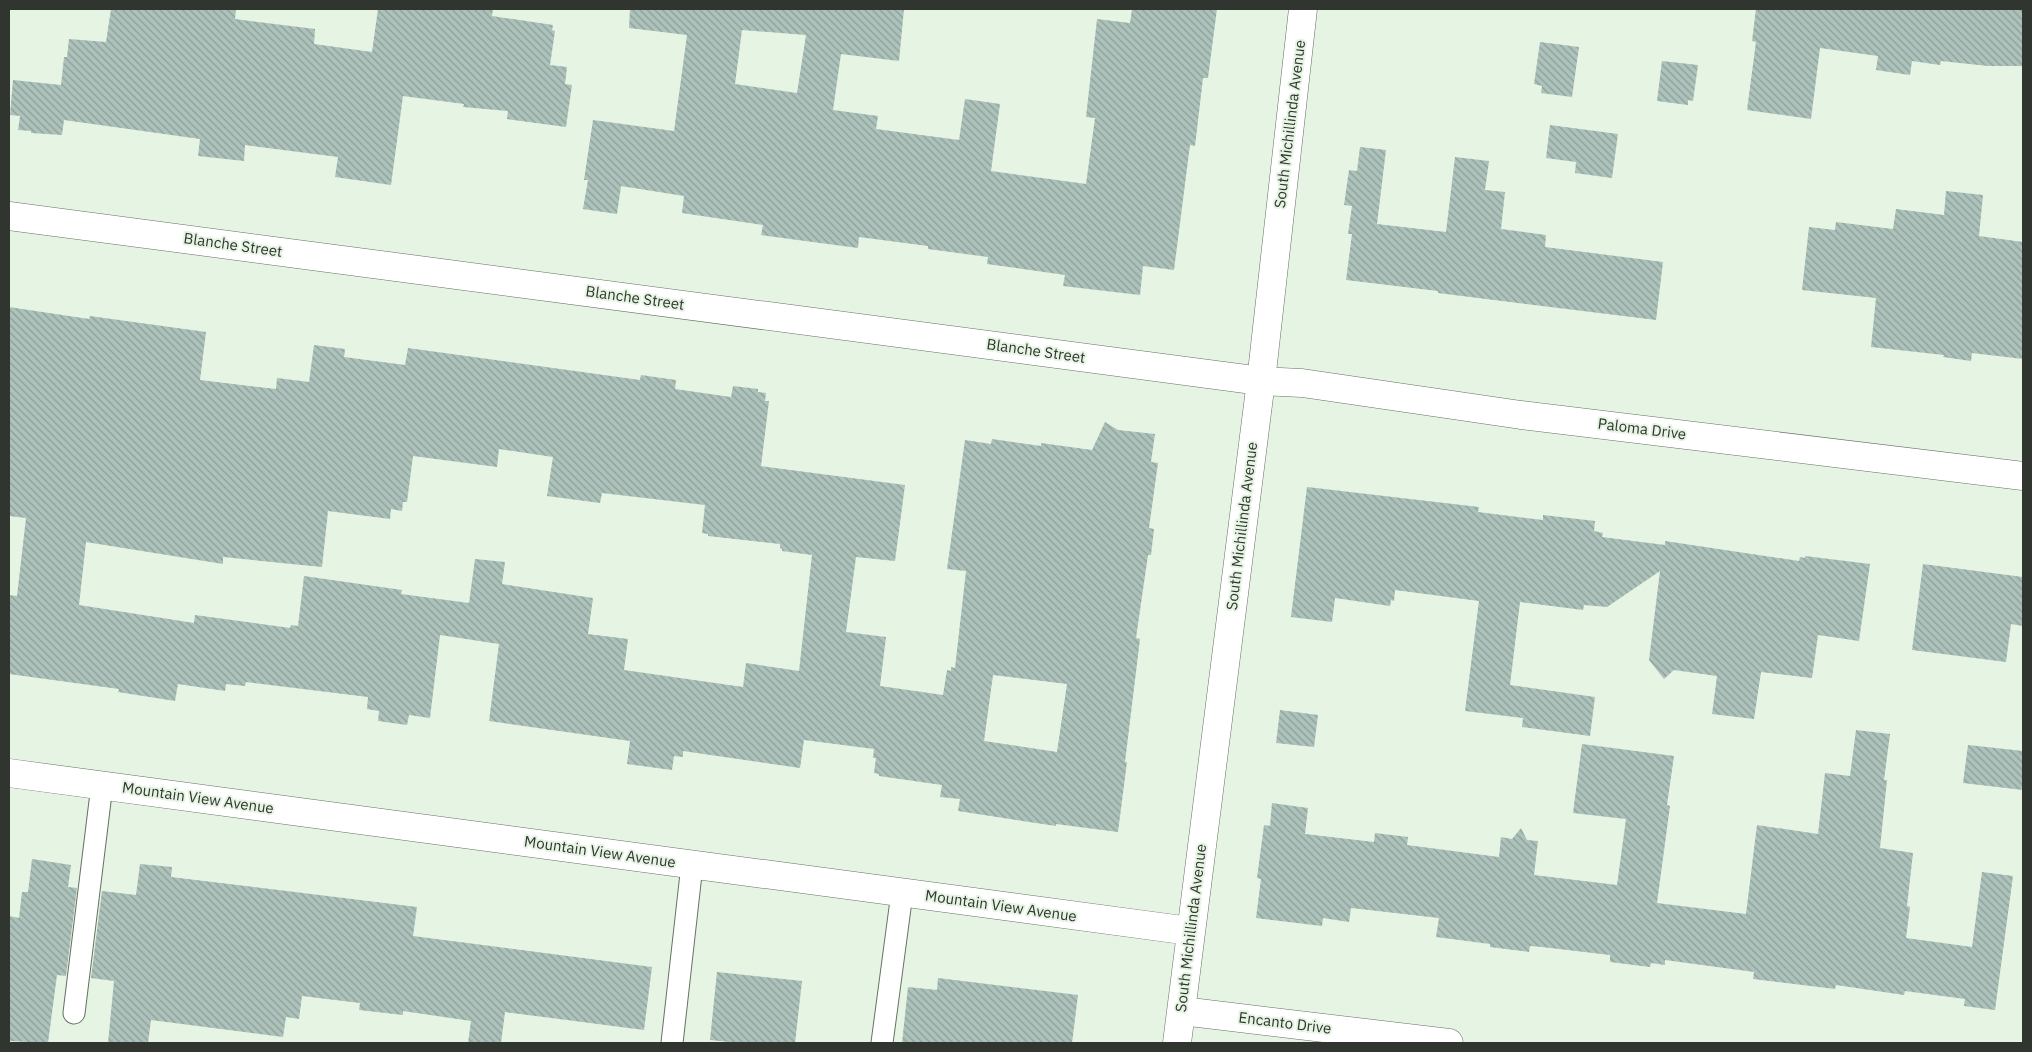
<svg xmlns="http://www.w3.org/2000/svg" width="2032" height="1052" font-family="'IBM Plex Sans',sans-serif">
  <defs>
    <pattern id="building-back-hatch" width="6" height="6" patternUnits="userSpaceOnUse" patternTransform="scale(1.25)"><rect width="6" height="6" fill="#acc2bb"/><path d="M-1 5l2 2M0 0l6 6M5-1l2 2" fill="none" stroke="#8c9e98"/></pattern>
  </defs>
  <rect width="100%" height="100%" fill="#e6f4e3"/>
  <path fill="url(#building-back-hatch)" fill-rule="evenodd" d="M 111,9 L 236,9 L 235,19 L 315,29 L 314,44 L 372,52 L 378,9 L 493,9 L 492,16 L 553,25 L 552,30 L 555,31 L 550,65 L 567,67 L 565,84 L 572,85 L 566,127 L 507,119 L 508,111 L 463,107 L 464,104 L 403,96 L 391,185 L 335,177 L 338,157 L 245,145 L 244,161 L 198,156 L 200,139 L 64,120 L 62,135 L 31,133 L 31,131 L 18,130 L 20,116 L 10,115 L 13,80 L 61,85 L 64,57 L 67,57 L 69,39 L 106,42 Z
    M 630,9 L 904,9 L 899,61 L 841,54 L 833,110 L 878,116 L 876,129 L 959,140 L 965,99 L 1000,104 L 991,171 L 1086,184 L 1095,118 L 1086,117 L 1097,19 L 1130,23 L 1132,9 L 1217,9 L 1208,78 L 1203,78 L 1195,146 L 1190,145 L 1174,270 L 1143,266 L 1140,295 L 1063,286 L 1065,275 L 987,264 L 988,257 L 928,249 L 928,246 L 859,237 L 858,248 L 761,235 L 763,225 L 682,213 L 684,196 L 621,186 L 617,214 L 583,209 L 588,180 L 584,180 L 593,120 L 674,131 L 687,35 L 629,28 ZM 742,30 L 806,35 L 797,93 L 735,84 Z
    M 1756,9 L 2023,9 L 2023,66 L 1988,66 L 1941,61 L 1940,65 L 1912,61 L 1910,75 L 1876,70 L 1878,56 L 1820,48 L 1811,119 L 1747,110 L 1756,42 L 1752,41 Z
    M 1540,42 L 1579,47 L 1572,97 L 1541,93 L 1542,86 L 1534,84 Z
    M 1662,61 L 1698,65 L 1693,101 L 1688,100 L 1688,105 L 1657,101 Z
    M 1550,125 L 1618,134 L 1612,178 L 1575,173 L 1576,162 L 1546,158 Z
    M 1360,147 L 1386,150 L 1377,224 L 1446,232 L 1455,157 L 1489,161 L 1485,190 L 1505,192 L 1501,229 L 1546,235 L 1545,247 L 1663,262 L 1656,320 L 1438,293 L 1438,291 L 1346,280 L 1352,234 L 1348,234 L 1352,206 L 1344,205 L 1349,170 L 1357,171 Z
    M 1946,191 L 1983,195 L 1979,236 L 2023,242 L 2023,359 L 1972,353 L 1971,361 L 1943,357 L 1944,355 L 1871,347 L 1876,298 L 1802,290 L 1809,227 L 1835,230 L 1836,222 L 1893,229 L 1896,209 L 1944,215 Z
    M 9,307 L 89,319 L 90,316 L 206,332 L 200,380 L 276,389 L 277,378 L 309,382 L 314,345 L 345,349 L 344,357 L 405,365 L 408,348 L 640,380 L 641,375 L 676,380 L 675,389 L 731,397 L 733,386 L 758,389 L 758,392 L 766,393 L 765,401 L 769,401 L 761,466 L 905,485 L 895,561 L 856,557 L 846,632 L 886,637 L 880,686 L 943,695 L 947,670 L 951,671 L 951,667 L 955,668 L 966,571 L 947,569 L 965,440 L 991,444 L 992,439 L 1041,446 L 1041,443 L 1092,450 L 1105,422 L 1118,430 L 1155,434 L 1151,462 L 1158,463 L 1149,528 L 1154,529 L 1151,555 L 1148,555 L 1136,638 L 1140,639 L 1125,762 L 1127,762 L 1118,832 L 1056,824 L 1056,826 L 958,811 L 960,799 L 940,797 L 942,785 L 879,776 L 879,774 L 874,773 L 876,758 L 873,758 L 874,749 L 804,740 L 800,768 L 683,751 L 683,757 L 674,756 L 672,770 L 627,764 L 630,741 L 489,721 L 499,644 L 440,635 L 430,718 L 409,715 L 407,725 L 378,721 L 379,711 L 367,709 L 368,697 L 246,682 L 245,686 L 226,684 L 225,691 L 178,684 L 175,701 L 118,692 L 119,689 L 9,674 L 9,595 L 17,596 L 26,518 L 9,516 ZM 499,449 L 553,457 L 547,496 L 600,503 L 602,493 L 705,505 L 702,533 L 708,534 L 708,536 L 780,544 L 780,548 L 782,549 L 782,551 L 812,555 L 799,671 L 746,663 L 743,687 L 624,670 L 628,639 L 588,634 L 593,598 L 502,584 L 505,562 L 475,559 L 469,603 L 401,594 L 402,590 L 304,576 L 298,626 L 291,625 L 290,628 L 195,615 L 194,623 L 79,605 L 86,542 L 223,564 L 223,557 L 322,567 L 328,511 L 390,519 L 391,509 L 402,511 L 403,502 L 407,502 L 413,456 L 497,467 ZM 993,675 L 1067,684 L 1057,752 L 984,741 Z
    M 1307,487 L 1479,507 L 1478,512 L 1543,520 L 1543,515 L 1595,521 L 1594,531 L 1603,533 L 1602,537 L 1665,545 L 1665,541 L 1799,561 L 1800,557 L 1805,558 L 1805,556 L 1870,564 L 1859,641 L 1818,635 L 1812,678 L 1761,672 L 1754,719 L 1712,714 L 1717,676 L 1674,670 L 1664,679 L 1649,660 L 1660,571 L 1607,607 L 1584,605 L 1583,610 L 1520,602 L 1510,685 L 1595,697 L 1590,736 L 1522,727 L 1523,718 L 1465,711 L 1479,601 L 1395,590 L 1394,601 L 1391,600 L 1390,606 L 1335,598 L 1332,622 L 1291,617 Z
    M 1923,564 L 2023,577 L 2023,626 L 2011,624 L 2006,662 L 1912,650 Z
    M 1280,710 L 1318,715 L 1314,747 L 1276,743 Z
    M 1856,730 L 1890,734 L 1884,780 L 1887,780 L 1880,848 L 1913,853 L 1907,906 L 1910,907 L 1906,938 L 1972,947 L 1982,872 L 2013,876 L 1995,1010 L 1964,1006 L 1965,999 L 1905,991 L 1904,995 L 1836,985 L 1835,989 L 1753,979 L 1754,972 L 1665,960 L 1665,965 L 1651,963 L 1650,967 L 1610,962 L 1610,955 L 1542,947 L 1530,946 L 1529,952 L 1490,947 L 1490,944 L 1436,937 L 1439,918 L 1351,908 L 1349,922 L 1323,918 L 1322,926 L 1256,918 L 1261,879 L 1257,878 L 1264,825 L 1270,826 L 1272,803 L 1308,808 L 1305,834 L 1374,842 L 1375,833 L 1408,837 L 1407,845 L 1499,857 L 1501,837 L 1512,839 L 1521,828 L 1527,840 L 1538,841 L 1534,875 L 1617,885 L 1626,819 L 1573,813 L 1582,744 L 1674,756 L 1667,805 L 1670,806 L 1657,903 L 1746,914 L 1757,825 L 1818,834 L 1825,773 L 1850,776 Z
    M 1968,745 L 2023,751 L 2023,790 L 1963,783 Z
    M 32,859 L 71,865 L 68,887 L 77,888 L 66,976 L 57,975 L 48,1043 L 9,1041 L 9,916 L 19,918 L 22,892 L 28,892 Z
    M 140,864 L 172,867 L 171,877 L 417,907 L 413,936 L 652,967 L 644,1030 L 505,1012 L 501,1043 L 468,1043 L 471,1021 L 403,1011 L 403,1015 L 359,1010 L 360,1003 L 302,996 L 299,1019 L 286,1017 L 283,1037 L 151,1020 L 148,1043 L 108,1043 L 114,981 L 91,978 L 102,891 L 136,895 Z
    M 717,972 L 802,981 L 795,1043 L 739,1043 L 710,1040 Z
    M 938,978 L 1078,995 L 1072,1043 L 902,1043 L 908,987 L 937,990 Z"/>
  <g fill="none" stroke-linecap="round" stroke-linejoin="round">
    <g stroke="#657263" stroke-width="23">
      <path id="service" d="M 74,1013 L 102,785
        M 672,1043 L 692,865
        M 882,1043 L 902,893"/>
    </g>
    <g stroke="#657263" stroke-width="29">
      <path id="minor" d="M 9,216 L 1261,381 L 1302,383 L 1521,415 L 2023,476
        M 9,773 L 1190,931
        M 1182,1011 L 1449,1043"/>
    </g>
    <g stroke="#657263" stroke-width="29">
      <path id="secondary" d="M 1177,1043 L 1261,381 L 1303,9"/>
    </g>
    <use href="#service" stroke="#fff" stroke-width="21"/>
    <use href="#minor" stroke="#fff" stroke-width="28"/>
    <use href="#secondary" stroke="#fff" stroke-width="28"/>
  </g>
  <g text-anchor="middle" stroke-width="4" stroke-linejoin="round" paint-order="stroke">
    <g font-size="15" fill="#30352f" stroke="#e6f4e3">
      <text transform="translate(1290 124) rotate(-83)" y="5">South Michillinda Avenue</text>
      <text transform="translate(233 245) rotate(8)" y="5">Blanche Street</text>
      <text transform="translate(635 298) rotate(8)" y="5">Blanche Street</text>
      <text transform="translate(1036 351) rotate(8)" y="5">Blanche Street</text>
      <text transform="translate(1642 429) rotate(7)" y="5">Paloma Drive</text>
      <text transform="translate(1242 526) rotate(-83)" y="5">South Michillinda Avenue</text>
      <text transform="translate(198 798) rotate(8)" y="5">Mountain View Avenue</text>
      <text transform="translate(600 852) rotate(8)" y="5">Mountain View Avenue</text>
      <text transform="translate(1001 906) rotate(8)" y="5">Mountain View Avenue</text>
      <text transform="translate(1191 928) rotate(-83)" y="5">South Michillinda Avenue</text>
      <text transform="translate(1285 1023) rotate(7)" y="5">Encanto Drive</text>
    </g>
  </g>
  <rect width="2032" height="1052" fill="none" stroke="#30352f" stroke-width="20"/>
</svg>
